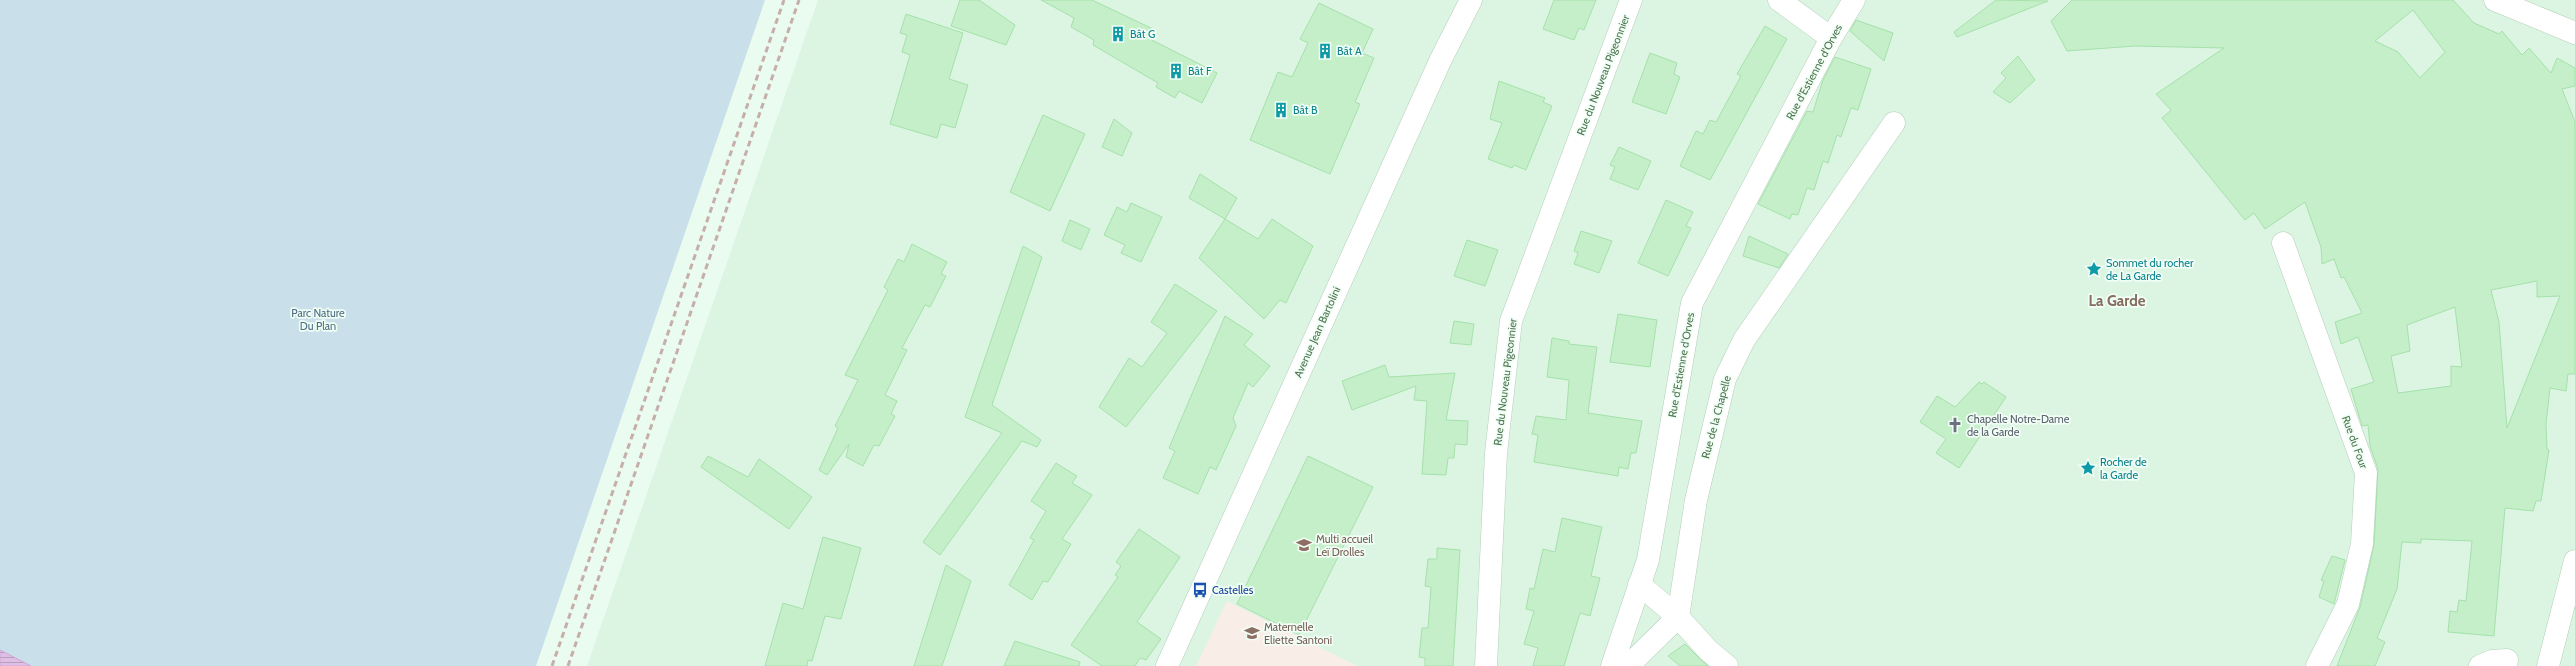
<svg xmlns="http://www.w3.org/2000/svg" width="2575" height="666" font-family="Cabin,sans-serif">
  <defs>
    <pattern id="water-rules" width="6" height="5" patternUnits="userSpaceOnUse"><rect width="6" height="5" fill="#dfbfe5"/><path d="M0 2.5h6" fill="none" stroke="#b7a0bc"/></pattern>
  </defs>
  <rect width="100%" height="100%" fill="#eafcf0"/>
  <path fill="#dcf5e3" d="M 818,0 L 2575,0 L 2575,666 L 587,666 Z"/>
  <path fill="#f8ede7" d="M 1227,601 L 1357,666 L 1196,666 Z"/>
  <path fill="#c9dfe9" d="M 0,0 L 765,0 L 536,666 L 0,666 Z"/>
  <path fill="url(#water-rules)" stroke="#cfa6d6" d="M 0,650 L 31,666 L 0,666 Z"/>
  <path fill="#c4efc8" stroke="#a5e1aa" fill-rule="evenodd" d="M 960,0 L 979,0 L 1015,25 L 1006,45 L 951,26 Z
    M 1041,0 L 1092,0 L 1153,29 L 1150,39 L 1217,73 L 1202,103 L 1179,91 L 1175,98 L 1156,87 L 1158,83 L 1093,45 L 1094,40 L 1071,27 L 1074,18 Z
    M 1554,0 L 1596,0 L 1584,30 L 1579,28 L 1574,40 L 1543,29 Z
    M 1996,0 L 2048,1 L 1957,37 L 1954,32 Z
    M 2072,0 L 2453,0 L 2474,23 L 2499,34 L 2502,31 L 2522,55 L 2529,48 L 2551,73 L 2557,58 L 2575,68 L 2575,86 L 2562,89 L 2575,122 L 2575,374 L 2568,374 L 2566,391 L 2550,388 L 2546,424 L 2547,449 L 2549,450 L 2541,501 L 2536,501 L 2533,511 L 2505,508 L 2494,636 L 2448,632 L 2450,611 L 2457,612 L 2459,600 L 2466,601 L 2472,541 L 2421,539 L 2421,543 L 2402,542 L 2397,589 L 2377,638 L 2385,642 L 2375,666 L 2337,666 L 2360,607 L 2374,545 L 2378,469 L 2370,446 L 2368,425 L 2362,426 L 2351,389 L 2374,382 L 2358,337 L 2341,344 L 2335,322 L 2362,313 L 2344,277 L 2341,278 L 2334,259 L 2322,264 L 2321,247 L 2305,202 L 2265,229 L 2254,213 L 2245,220 L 2162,118 L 2171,110 L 2156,94 L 2224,48 L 2135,46 L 2067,51 L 2051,21 ZM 2413,10 L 2445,52 L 2420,78 L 2398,52 L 2375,41 ZM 2537,281 L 2537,297 L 2560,296 L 2507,428 L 2499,322 L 2491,290 ZM 2455,307 L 2462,367 L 2451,366 L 2451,386 L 2398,393 L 2391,356 L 2410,351 L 2407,325 Z
    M 1319,3 L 1373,29 L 1362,53 L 1374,58 L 1355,102 L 1360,104 L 1330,174 L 1250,140 L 1278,72 L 1292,77 L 1308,43 L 1300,39 Z
    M 906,14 L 963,33 L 949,79 L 968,85 L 955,128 L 941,124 L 937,138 L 890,124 L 910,55 L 902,52 L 907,35 L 900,33 Z
    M 1856,20 L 1893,33 L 1884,61 L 1850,31 Z
    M 1765,26 L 1787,39 L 1710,180 L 1680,166 L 1696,131 L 1703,134 L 1710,120 L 1716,122 L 1741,76 L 1737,74 Z
    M 1650,53 L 1677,63 L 1674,74 L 1680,77 L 1666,114 L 1632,102 Z
    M 2018,56 L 2035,80 L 2010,103 L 1993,92 L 2006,78 L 2001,73 Z
    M 1835,57 L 1871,69 L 1858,110 L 1851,108 L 1841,137 L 1837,135 L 1828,163 L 1823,161 L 1814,190 L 1807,188 L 1798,215 L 1792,214 L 1790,219 L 1758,204 L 1807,111 L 1813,112 L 1823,80 Z
    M 1499,81 L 1545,98 L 1543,102 L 1552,106 L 1526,170 L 1514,165 L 1512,168 L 1488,159 L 1502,123 L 1490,119 Z
    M 1043,115 L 1085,134 L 1050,211 L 1010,192 Z
    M 1114,119 L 1132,133 L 1122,156 L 1102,147 Z
    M 1619,147 L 1651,161 L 1638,190 L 1610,179 L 1615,167 L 1610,165 Z
    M 1200,174 L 1237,198 L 1225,219 L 1189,198 Z
    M 1666,200 L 1693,212 L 1686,226 L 1691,228 L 1668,276 L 1638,263 Z
    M 1131,203 L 1162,217 L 1141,262 L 1121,253 L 1125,245 L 1104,235 L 1117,207 L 1127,212 Z
    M 1225,219 L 1258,239 L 1272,219 L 1313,246 L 1286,303 L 1280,300 L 1264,319 L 1199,258 Z
    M 1070,220 L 1090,229 L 1081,250 L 1062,241 Z
    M 1581,231 L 1612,241 L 1599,273 L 1574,264 L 1578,253 L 1574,251 Z
    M 1749,236 L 1788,254 L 1779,268 L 1743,256 Z
    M 1467,240 L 1498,250 L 1485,286 L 1454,276 Z
    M 912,244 L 947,262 L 941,274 L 946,276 L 930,307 L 925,305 L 902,348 L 907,350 L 885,395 L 897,401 L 891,414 L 895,416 L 879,446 L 874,445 L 863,466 L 846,457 L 849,444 L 827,475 L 819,470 L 838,428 L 835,426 L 858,380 L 845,375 L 888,290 L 884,287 L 898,259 L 904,262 Z
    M 1023,246 L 1042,257 L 992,405 L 1041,440 L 1037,447 L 1022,441 L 940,555 L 923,542 L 1002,433 L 965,417 Z
    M 1175,284 L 1217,311 L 1126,427 L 1099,407 L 1129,358 L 1142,367 L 1167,333 L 1151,322 Z
    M 1618,314 L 1657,320 L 1650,367 L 1610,362 Z
    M 1225,316 L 1253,334 L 1244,345 L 1270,366 L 1253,387 L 1248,383 L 1233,418 L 1236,426 L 1216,470 L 1210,467 L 1198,494 L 1163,478 L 1175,451 L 1169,448 Z
    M 1454,321 L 1474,324 L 1471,345 L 1450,343 Z
    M 1552,338 L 1569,341 L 1569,344 L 1597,347 L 1588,413 L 1642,421 L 1636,453 L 1631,453 L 1628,469 L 1619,467 L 1618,476 L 1534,462 L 1538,435 L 1532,434 L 1536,416 L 1566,420 L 1569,380 L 1547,377 Z
    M 1385,365 L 1389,377 L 1455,373 L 1446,420 L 1468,421 L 1467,445 L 1455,444 L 1454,458 L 1448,458 L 1446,475 L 1422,474 L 1427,401 L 1414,400 L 1416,386 L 1352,410 L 1342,381 Z
    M 1979,382 L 1982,384 L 1984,382 L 2006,397 L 1959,468 L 1936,453 L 1946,439 L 1920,422 L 1937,396 L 1955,407 Z
    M 708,456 L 748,477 L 759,459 L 812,497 L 789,529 L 701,467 Z
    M 1308,456 L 1373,487 L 1299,635 L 1237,604 Z
    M 1056,463 L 1077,476 L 1072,483 L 1092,495 L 1062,539 L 1071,544 L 1048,582 L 1043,581 L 1032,600 L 1009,585 L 1034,540 L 1030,538 L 1046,511 L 1031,501 Z
    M 1562,518 L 1602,527 L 1591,576 L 1600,578 L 1590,616 L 1580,613 L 1564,666 L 1533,666 L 1538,648 L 1524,644 L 1534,611 L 1526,609 L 1530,588 L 1534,589 L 1543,549 L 1555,552 Z
    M 1139,529 L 1180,557 L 1137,622 L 1161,639 L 1146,660 L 1140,658 L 1135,666 L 1102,666 L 1071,645 L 1118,577 L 1115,575 L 1121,566 L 1116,562 Z
    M 823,537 L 861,548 L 841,619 L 825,616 L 812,661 L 808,660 L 807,666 L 765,666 L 783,603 L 803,609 Z
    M 1437,548 L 1460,550 L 1453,666 L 1425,666 L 1425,658 L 1419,657 L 1422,628 L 1428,628 L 1431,587 L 1425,586 L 1428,559 L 1437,559 Z
    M 2332,556 L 2345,560 L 2334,604 L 2319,597 L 2324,581 L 2321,580 Z
    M 946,565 L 971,581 L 942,666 L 914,666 Z
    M 1015,641 L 1080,662 L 1079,666 L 1004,666 Z
    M 1685,644 L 1699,658 L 1708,666 L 1680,666 L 1668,656 Z"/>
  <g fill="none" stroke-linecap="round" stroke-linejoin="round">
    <g stroke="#b3cfb8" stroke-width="23">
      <path id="street" d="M 1779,0 L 1831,38
        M 2495,0 L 2575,33
        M 2283,243 L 2366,473 L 2362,544 L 2348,604 L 2317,666
        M 1639,584 L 1678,617 L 1708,650 L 1727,666
        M 1167,666 L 1441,59 L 1471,0
        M 1486,666 L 1496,453 L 1511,321 L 1631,0
        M 1612,666 L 1648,560 L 1692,303 L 1831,38 L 1854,0
        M 1628,666 L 1678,617 L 1696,500 L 1725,379 L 1744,340 L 1894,123
        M 2480,666 L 2492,661 L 2507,660 L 2506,666"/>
    </g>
    <g stroke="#aed0b3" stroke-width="23">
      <path id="secondary" d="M 2548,666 L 2575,561"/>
    </g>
    <use href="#street" stroke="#fff" stroke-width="22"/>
    <use href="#secondary" stroke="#fff" stroke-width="22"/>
    <path stroke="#c6afa8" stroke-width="3" stroke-dasharray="6 4" stroke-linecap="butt" d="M 552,666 L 784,0
      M 568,666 L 799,0"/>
  </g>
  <defs>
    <g id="building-bare" transform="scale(1.2)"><path d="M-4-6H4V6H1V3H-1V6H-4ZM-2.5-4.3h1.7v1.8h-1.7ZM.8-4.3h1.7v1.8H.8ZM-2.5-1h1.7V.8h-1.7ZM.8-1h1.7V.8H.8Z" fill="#0f9aa8" stroke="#f1fef5" stroke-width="2.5" paint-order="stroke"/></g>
    <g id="sight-bare" transform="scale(1.2)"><path d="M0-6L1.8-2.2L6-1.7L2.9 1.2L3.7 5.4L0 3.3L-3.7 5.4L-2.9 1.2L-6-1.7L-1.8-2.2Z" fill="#0f9aa8" stroke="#f1fef5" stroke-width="2.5" paint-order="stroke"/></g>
    <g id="church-bare" transform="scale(1.2)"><path d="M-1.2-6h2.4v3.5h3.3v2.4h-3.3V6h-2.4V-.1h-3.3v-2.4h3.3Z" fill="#6b7280" stroke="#f1fef5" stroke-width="2.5" paint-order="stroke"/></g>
    <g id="school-bare" transform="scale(1.2)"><path d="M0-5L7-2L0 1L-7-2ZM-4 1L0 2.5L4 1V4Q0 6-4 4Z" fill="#8d6e63" stroke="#f1fef5" stroke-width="2.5" paint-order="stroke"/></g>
    <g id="bus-bare" transform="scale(1.2)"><path d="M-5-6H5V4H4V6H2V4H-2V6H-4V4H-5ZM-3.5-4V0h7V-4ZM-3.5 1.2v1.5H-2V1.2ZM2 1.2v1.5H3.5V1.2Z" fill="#1a4fb4" stroke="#f1fef5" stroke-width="2.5" paint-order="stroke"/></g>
  </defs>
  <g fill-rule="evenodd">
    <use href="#building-bare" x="1118" y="34"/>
    <use href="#building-bare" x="1325" y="51"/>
    <use href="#building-bare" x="1176" y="71"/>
    <use href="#building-bare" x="1281" y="110"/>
    <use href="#sight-bare" x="2094" y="269"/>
    <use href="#church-bare" x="1955" y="425"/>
    <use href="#sight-bare" x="2088" y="468"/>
    <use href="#school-bare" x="1304" y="545"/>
    <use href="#bus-bare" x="1200" y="590"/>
    <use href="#school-bare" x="1252" y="633"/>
  </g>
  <g text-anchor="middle" stroke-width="3.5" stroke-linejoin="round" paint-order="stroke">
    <g font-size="11" fill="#0d838f" stroke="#f1fef5" text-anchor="start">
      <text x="1130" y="38">Bât G</text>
      <text x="1337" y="55">Bât A</text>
      <text x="1188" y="75">Bât F</text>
      <text x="1293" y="114">Bât B</text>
      <text x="2106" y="267">Sommet du rocher<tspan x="2106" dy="13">de La Garde</tspan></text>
      <text x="2100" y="466">Rocher de<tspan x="2100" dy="13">la Garde</tspan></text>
    </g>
    <g font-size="11" fill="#4f7551" stroke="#f1fef5">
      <text transform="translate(1814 72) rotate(-62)" y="4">Rue d'Estienne d'Orves</text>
      <text transform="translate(1603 75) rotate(-69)" y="4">Rue du Nouveau Pigeonnier</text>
      <text transform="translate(1317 332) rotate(-66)" y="4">Avenue Jean Bartolini</text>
      <text transform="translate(1681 365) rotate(-80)" y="4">Rue d'Estienne d'Orves</text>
      <text transform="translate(1505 382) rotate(-83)" y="4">Rue du Nouveau Pigeonnier</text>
      <text transform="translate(1716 417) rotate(-75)" y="4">Rue de la Chapelle</text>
      <text transform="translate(2355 442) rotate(70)" y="4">Rue du Four</text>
    </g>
    <g font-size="11" fill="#4d6f86" stroke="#f1fef5">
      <text x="318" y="317">Parc Nature<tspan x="318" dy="13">Du Plan</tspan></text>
    </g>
    <g font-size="11" fill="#5b616d" stroke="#f1fef5" text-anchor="start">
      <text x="1967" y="423">Chapelle Notre-Dame<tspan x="1967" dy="13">de la Garde</tspan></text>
    </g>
    <g font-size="11" fill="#785e54" stroke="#f1fef5" text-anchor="start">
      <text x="1316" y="543">Multi accueil<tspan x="1316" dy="13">Leï Drolles</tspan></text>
      <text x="1264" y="631">Maternelle<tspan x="1264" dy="13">Eliette Santoni</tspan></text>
    </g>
    <g font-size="11" fill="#164399" stroke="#f1fef5" text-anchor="start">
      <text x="1212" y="594">Castelles</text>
    </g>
    <g font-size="15" font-weight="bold" fill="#846c5e" stroke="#f1fef5">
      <text x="2117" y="306">La Garde</text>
    </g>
  </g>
</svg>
